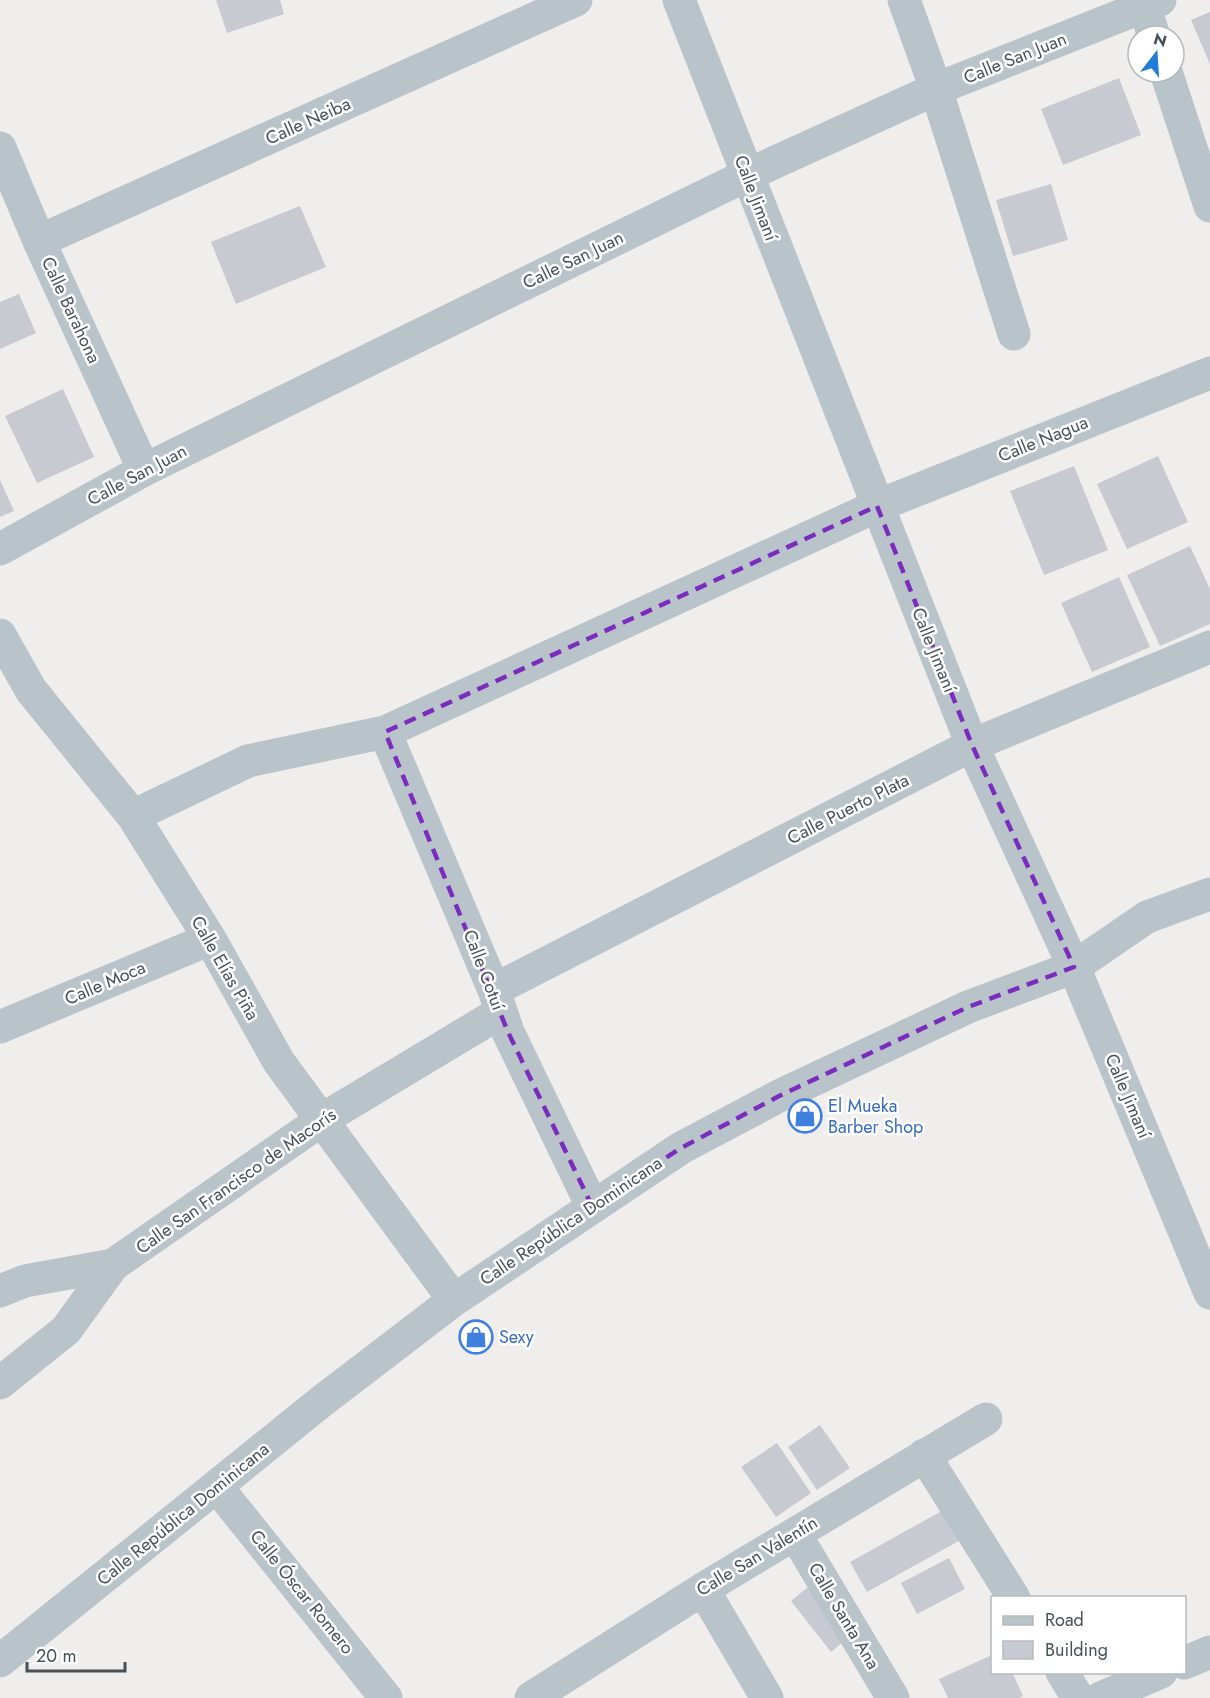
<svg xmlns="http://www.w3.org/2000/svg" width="1210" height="1698" font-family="Jost,sans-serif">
  <rect width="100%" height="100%" fill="#f0eded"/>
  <path fill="#c7cad0" d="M 216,0 L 280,0 L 284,14 L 227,33 Z
    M 1210,12 L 1210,64 L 1191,20 Z
    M 1119,78 L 1141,135 L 1063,165 L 1041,109 Z
    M 1051,184 L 1068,240 L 1013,256 L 996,200 Z
    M 300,206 L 326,267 L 236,304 L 211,242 Z
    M 19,294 L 36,333 L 0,349 L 0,302 Z
    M 63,389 L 94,457 L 37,483 L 5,416 Z
    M 1158,456 L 1188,522 L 1127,549 L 1097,484 Z
    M 1074,466 L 1108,550 L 1044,575 L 1010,491 Z
    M 0,480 L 14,511 L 0,517 Z
    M 1190,546 L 1210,589 L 1210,624 L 1160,646 L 1127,575 Z
    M 1119,577 L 1150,647 L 1092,672 L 1061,603 Z
    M 807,1102 L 817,1126 L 803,1131 L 794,1106 Z
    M 473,1319 L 493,1342 L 478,1354 L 458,1331 Z
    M 820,1425 L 850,1468 L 817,1490 L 788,1447 Z
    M 777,1443 L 811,1493 L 776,1517 L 741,1467 Z
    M 947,1508 L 964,1538 L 867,1592 L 850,1562 Z
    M 949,1558 L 965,1589 L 917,1614 L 901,1583 Z
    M 814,1582 L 854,1633 L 831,1652 L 791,1601 Z
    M 992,1655 L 992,1672 L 1012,1672 L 1023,1696 L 1019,1698 L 948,1698 L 939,1679 Z"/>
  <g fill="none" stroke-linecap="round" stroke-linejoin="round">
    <path stroke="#b9c3ca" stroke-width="33" d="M 679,0 L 972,745 L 1074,967 L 1210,1293
      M 904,0 L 936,89 L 1014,334
      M 1142,0 L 1154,36
      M 1166,72 L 1210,206
      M 0,148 L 39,241 L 144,470
      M 39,241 L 576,0
      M 0,549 L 144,470 L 747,175 L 936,89 L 1160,0
      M 0,635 L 31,690 L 133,816 L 210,939 L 279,1062 L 454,1300
      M 385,732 L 494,990 L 508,1032 L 592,1206
      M 133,816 L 248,761 L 385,732 L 877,506 L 1210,373
      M 494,990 L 972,745 L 1210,647
      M 0,1027 L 210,939
      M 0,1291 L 25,1281 L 113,1265
      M 0,1383 L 66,1330 L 113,1265 L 323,1119 L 501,1012
      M 924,1455 L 1014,1598
      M 217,1487 L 386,1698
      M 795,1534 L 893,1698
      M 703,1589 L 767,1698
      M 0,1661 L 322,1401 L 454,1300 L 681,1148 L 779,1096 L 968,1007 L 1074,967 L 1147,917 L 1210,894
      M 1184,1663 L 1210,1652
      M 1062,1672 L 1078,1698
      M 531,1698 L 703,1589 L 986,1419
      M 1101,1698 L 1161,1672"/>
  </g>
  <path fill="none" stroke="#7b2cbf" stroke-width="4.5" stroke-dasharray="12 8" stroke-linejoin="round" d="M 877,506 L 972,745 L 1074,967 L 968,1007 L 779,1096 L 681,1148 L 592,1206 L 508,1032 L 385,732 Z"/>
  <defs>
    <g id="shop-ring" transform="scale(1.725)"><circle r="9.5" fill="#fff" stroke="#3f7fe0" stroke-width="1.5"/><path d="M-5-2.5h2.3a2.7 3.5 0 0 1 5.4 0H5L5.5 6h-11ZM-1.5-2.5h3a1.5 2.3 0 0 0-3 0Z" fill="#3f7fe0"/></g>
  </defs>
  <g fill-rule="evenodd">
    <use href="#shop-ring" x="805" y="1116"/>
    <use href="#shop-ring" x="476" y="1337"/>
  </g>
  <g text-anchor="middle" stroke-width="5" stroke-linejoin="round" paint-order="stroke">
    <g font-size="18" fill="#46525a" stroke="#fff">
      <text transform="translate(1015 58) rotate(-22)" y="6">Calle San Juan</text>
      <text transform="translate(308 121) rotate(-24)" y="6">Calle Neiba</text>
      <text transform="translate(756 198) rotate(69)" y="6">Calle Jimaní</text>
      <text transform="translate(573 260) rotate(-26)" y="6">Calle San Juan</text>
      <text transform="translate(71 310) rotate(65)" y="6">Calle Barahona</text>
      <text transform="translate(1043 439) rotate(-22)" y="6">Calle Nagua</text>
      <text transform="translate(137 475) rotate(-28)" y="6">Calle San Juan</text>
      <text transform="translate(934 650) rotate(68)" y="6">Calle Jimaní</text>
      <text transform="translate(848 809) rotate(-27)" y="6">Calle Puerto Plata</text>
      <text transform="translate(225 968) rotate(60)" y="6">Calle Elías Piña</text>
      <text transform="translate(484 970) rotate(69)" y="6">Calle Cotuí</text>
      <text transform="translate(105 983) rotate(-23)" y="6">Calle Moca</text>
      <text transform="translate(1128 1096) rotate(67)" y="6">Calle Jimaní</text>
      <text transform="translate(236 1181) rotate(-35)" y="6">Calle San Francisco de Macorís</text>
      <text transform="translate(571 1221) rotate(-34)" y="6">Calle República Dominicana</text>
      <text transform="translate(183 1514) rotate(-39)" y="6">Calle República Dominicana</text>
      <text transform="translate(757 1556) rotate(-31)" y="6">Calle San Valentín</text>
      <text transform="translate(302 1592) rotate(51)" y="6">Calle Óscar Romero</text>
      <text transform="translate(844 1616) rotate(59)" y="6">Calle Santa Ana</text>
    </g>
    <g font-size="18" fill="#366cbe" stroke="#fff" text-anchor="start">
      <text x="828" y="1112">El Mueka<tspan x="828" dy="21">Barber Shop</tspan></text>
      <text x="499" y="1343">Sexy</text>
    </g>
  </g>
  <rect x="991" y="1596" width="195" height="78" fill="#ffffff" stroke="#b5babd" stroke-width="1.5"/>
  <rect x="1003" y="1616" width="30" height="9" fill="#b9c3ca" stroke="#b5babd" stroke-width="1.5"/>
  <text x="1045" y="1626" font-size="18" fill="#46525a">Road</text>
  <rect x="1003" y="1641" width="30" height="18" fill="#c7cad0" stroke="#b5babd" stroke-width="1.5"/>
  <text x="1045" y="1656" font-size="18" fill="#46525a">Building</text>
  <g transform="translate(1156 54) rotate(17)"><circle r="28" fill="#ffffff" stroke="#b5babd" stroke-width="1.5"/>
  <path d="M0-4.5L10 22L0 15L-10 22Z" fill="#1f7dd7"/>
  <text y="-9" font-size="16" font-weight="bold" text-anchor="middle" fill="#46525a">N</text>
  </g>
  <path d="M27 1662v9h98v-9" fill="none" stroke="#46525a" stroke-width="3"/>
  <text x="36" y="1662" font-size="18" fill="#46525a" stroke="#ffffff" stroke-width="4.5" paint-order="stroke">20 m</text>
</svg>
